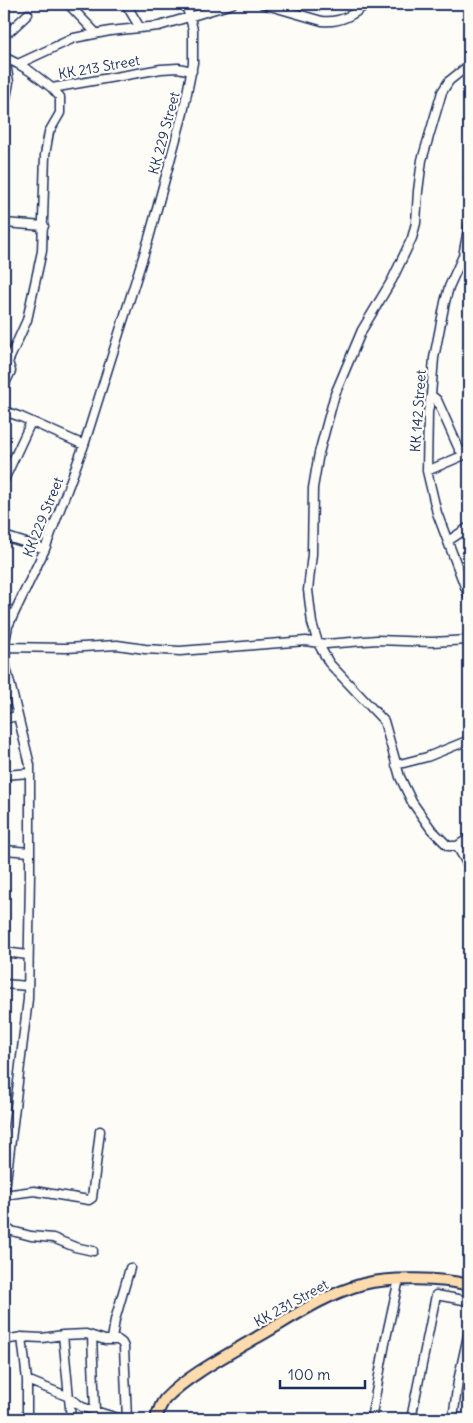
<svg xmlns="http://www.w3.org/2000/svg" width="473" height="1423" font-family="Delius,sans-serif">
  <rect width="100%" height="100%" fill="#fdfcf7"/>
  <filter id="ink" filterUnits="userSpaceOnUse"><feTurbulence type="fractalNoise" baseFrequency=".02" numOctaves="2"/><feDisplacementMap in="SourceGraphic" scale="10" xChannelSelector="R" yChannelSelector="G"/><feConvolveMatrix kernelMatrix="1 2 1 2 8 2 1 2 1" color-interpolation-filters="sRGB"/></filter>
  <g filter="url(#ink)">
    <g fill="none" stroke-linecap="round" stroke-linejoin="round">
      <g stroke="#1b2f5e" stroke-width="11">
        <path id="minor" d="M 68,4 L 96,33
          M 126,4 L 140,28
          M 263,4 L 322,21 C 339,23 354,15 366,4
          M 4,29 L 10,31 L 28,14
          M 4,57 L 18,64 L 74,38 L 110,31 L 159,26 L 232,4
          M 18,64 L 30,71 L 52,88 L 161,69 L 178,68 L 192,71
          M 469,65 L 449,81 L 442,92 L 422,160 L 418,191 L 416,223 L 412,238 L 392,280 L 362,330 L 335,394 L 319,453 L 313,488 L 312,554 L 308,590 L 312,623 L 318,643 L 329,663 L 384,721 L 400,777 L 412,802 L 431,829 L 448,846 L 457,846 L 469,838
          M 4,109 L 9,82 L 5,57
          M 469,154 L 469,180
          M 4,223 L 44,226
          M 469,224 L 463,256 L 449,287 L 445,302 L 434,358 L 431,395 L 428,412 L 427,471 L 437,513 L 469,597
          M 4,386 L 11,371 L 8,362 L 27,320 L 42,251 L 45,155 L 49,132 L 60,113 L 60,97 L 52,88
          M 431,395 L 437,400 L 459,449 L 466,454
          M 4,411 L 21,417 L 84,445
          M 427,471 L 469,453
          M 4,480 L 31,422
          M 4,536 L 45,549
          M 448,541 L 469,527
          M 4,647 L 66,648 L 117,645 L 145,649 L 180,651 L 306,641 L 326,644 L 377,640 L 432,642 L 469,640
          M 4,719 L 17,716
          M 396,765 L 427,757 L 469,740
          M 4,775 L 30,773
          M 457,846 L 469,867
          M 4,850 L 30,852
          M 4,952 L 28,955
          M 4,984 L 28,986
          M 4,1195 L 34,1191 L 89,1200 L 92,1198 L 100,1131
          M 4,1198 L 28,999 L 30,874 L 30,765 L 6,667 L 4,647 L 8,626 L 45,549 L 84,445 L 149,238 L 183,113 L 193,63 L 193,30 L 190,17 L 185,4
          M 4,1229 L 31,1236 L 53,1238 L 75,1247 L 93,1251
          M 63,1335 L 71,1419
          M 92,1336 L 95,1411
          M 22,1337 L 27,1380 L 27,1419
          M 112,1339 L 115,1320 L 130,1268
          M 4,1340 L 22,1337 L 42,1338 L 63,1335 L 86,1334 L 105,1340 L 118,1340 L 122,1343 L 124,1347 L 127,1419
          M 27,1380 L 69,1397 L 82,1407 L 121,1419
          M 371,1419 L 386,1338 L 399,1279
          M 411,1419 L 436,1295 L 469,1301
          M 453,1419 L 458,1381 L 469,1331"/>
      </g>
      <g stroke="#1b2f5e" stroke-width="14">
        <path id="major" d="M 156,1419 C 158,1412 160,1405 165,1399 C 187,1376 227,1355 254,1339 C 290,1319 323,1295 363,1284 C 390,1277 442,1278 469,1285"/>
      </g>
      <use href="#minor" stroke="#fdfcf7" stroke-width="8"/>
      <use href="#major" stroke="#fedbac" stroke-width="10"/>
    </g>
  </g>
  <g text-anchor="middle" stroke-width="4.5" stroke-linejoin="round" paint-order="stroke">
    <g font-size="14" fill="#1b2f5e" stroke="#fdfcf7">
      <text transform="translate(99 67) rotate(-10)" y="5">KK 213 Street</text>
      <text transform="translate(164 133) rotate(-75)" y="5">KK 229 Street</text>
      <text transform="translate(418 411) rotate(-86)" y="5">KK 142 Street</text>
      <text transform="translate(43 517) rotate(-68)" y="5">KK 229 Street</text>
      <text transform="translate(291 1303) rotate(-29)" y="5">KK 231 Street</text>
    </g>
  </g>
  <rect width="473" height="1423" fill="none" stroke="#fdfcf7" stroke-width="20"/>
  <rect x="10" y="10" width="453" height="1403" fill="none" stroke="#1b2f5e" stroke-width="2" filter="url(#ink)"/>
  <path d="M280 1380v8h85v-8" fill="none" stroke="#1b2f5e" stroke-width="2.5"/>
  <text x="288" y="1380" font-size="15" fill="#1b2f5e" stroke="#fdfcf7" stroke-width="4" paint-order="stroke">100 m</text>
</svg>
